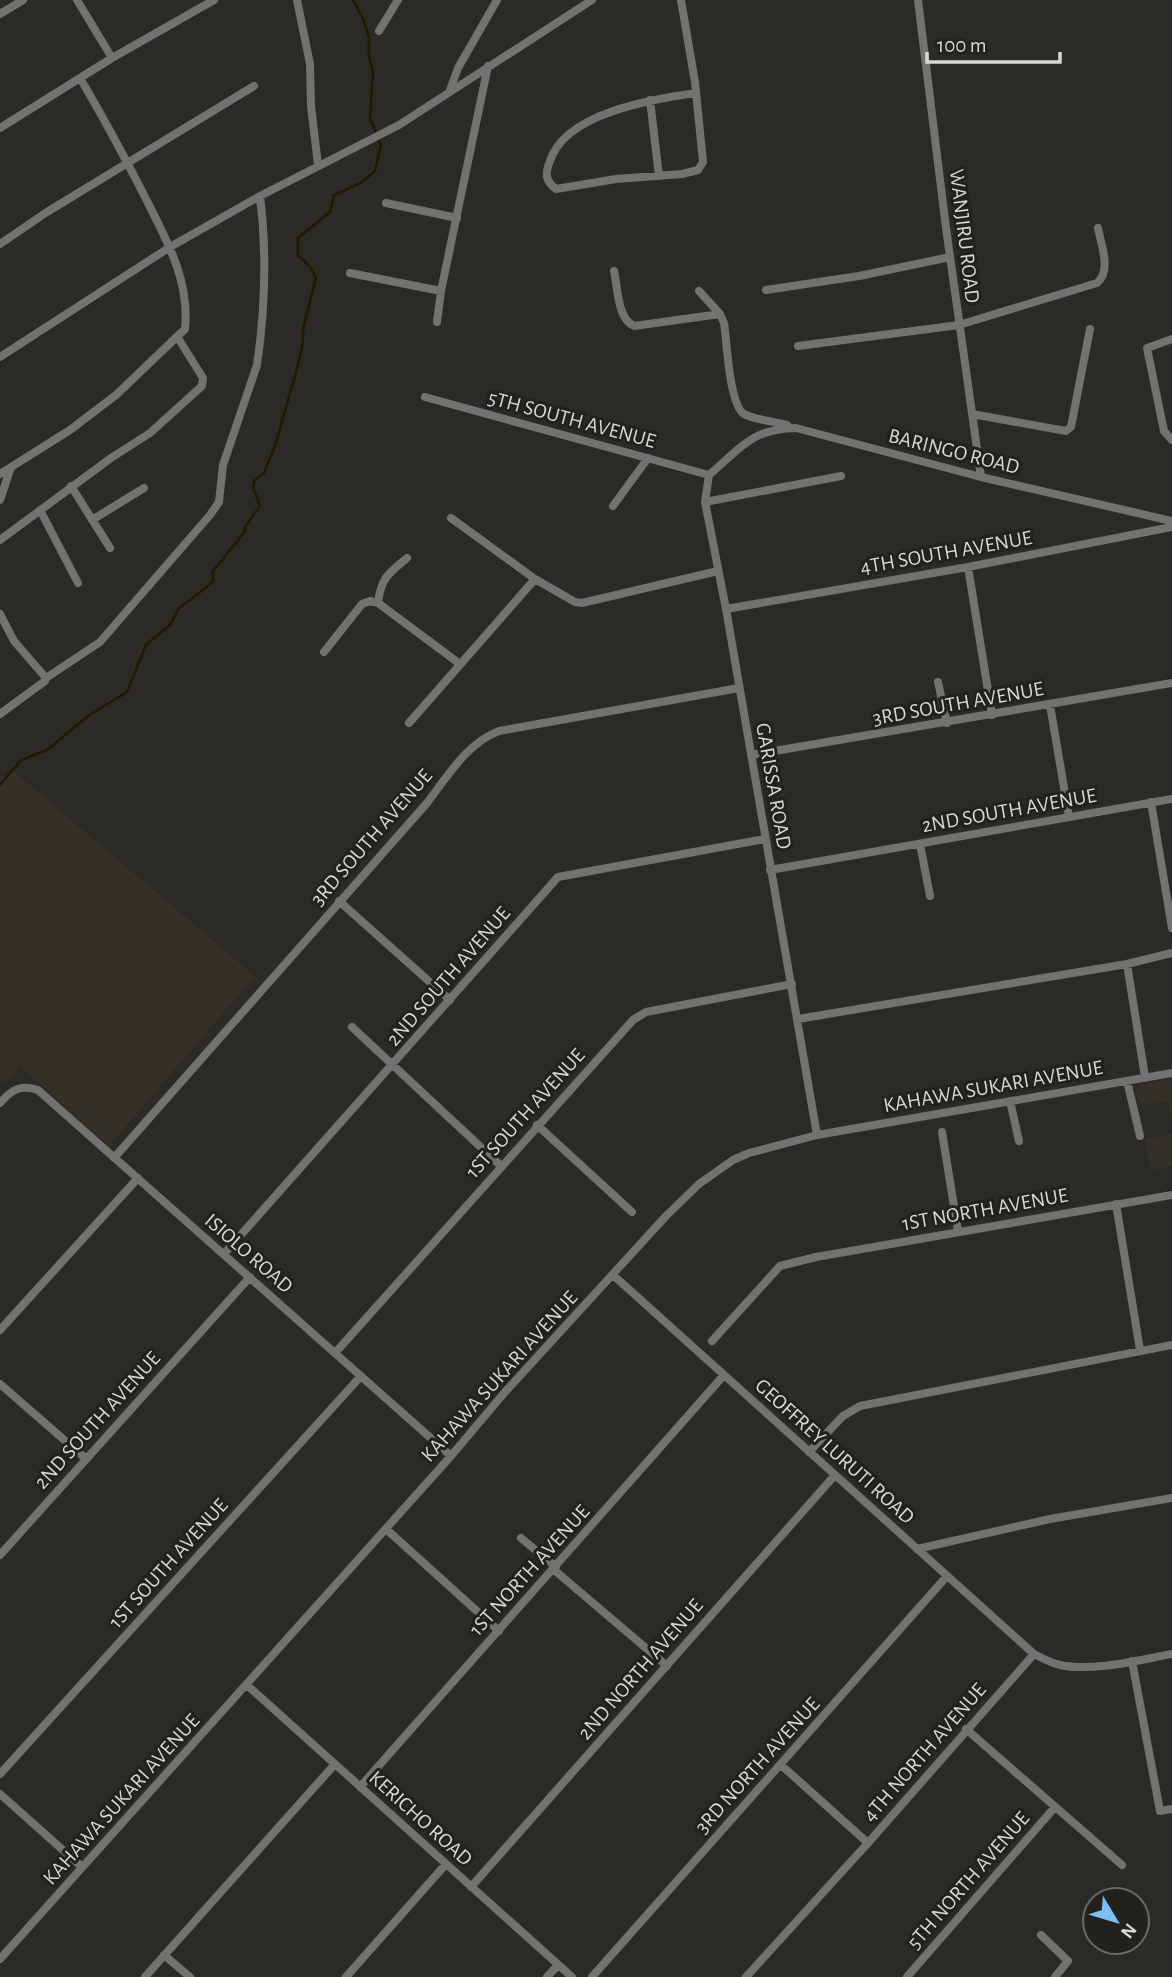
<svg xmlns="http://www.w3.org/2000/svg" width="1172" height="1977" font-family="'Alegreya Sans',sans-serif">
  <rect width="100%" height="100%" fill="#2b2a27"/>
  <path fill="#333027" d="M 13,771 L 255,976 L 109,1146 L 20,1066 L 5,1083 L 0,1079 L 0,779 Z
    M 1172,1079 L 1172,1123 L 1168,1101 L 1139,1106 L 1135,1086 Z
    M 1172,1134 L 1172,1166 L 1151,1170 L 1145,1139 Z"/>
  <g fill="none" stroke-linecap="round" stroke-linejoin="round">
    <path stroke="#221a00" stroke-width="2.5" d="M 0,785 L 21,760 L 47,750 L 88,716 L 127,692 L 146,645 L 171,624 L 178,609 L 213,582 L 213,571 L 244,533 L 245,527 L 260,506 L 253,488 L 254,481 L 264,473 L 275,446 L 298,365 L 303,342 L 303,329 L 316,278 L 310,267 L 298,255 L 298,238 L 330,212 L 334,195 L 361,183 L 375,171 L 381,145 L 370,118 L 373,72 L 369,56 L 369,37 L 363,19 L 353,0"/>
    <path stroke="#737271" stroke-width="8" d="M 77,0 L 112,58
      M 297,0 L 310,64 L 311,106 L 318,165
      M 681,0 L 695,82 L 703,162 L 698,170 L 682,174 L 616,179 L 556,189 C 545,181 545,173 550,161 C 565,113 653,99 696,93
      M 918,0 L 946,228 L 981,477
      M 0,14 L 23,0
      M 379,31 L 398,0
      M 450,90 L 458,68 L 497,0
      M 650,100 L 659,176
      M 0,128 L 112,58 L 214,0
      M 386,203 L 457,218
      M 0,244 L 47,212 L 254,86
      M 614,271 C 618,288 617,318 634,326 L 720,314
      M 350,273 L 441,291
      M 766,290 L 859,276 L 950,257
      M 699,291 L 720,314 L 724,323 C 727,341 729,404 744,414 C 752,419 776,422 787,425
      M 437,322 L 441,291 L 488,66
      M 1172,339 L 1147,348 L 1164,431 L 1172,440
      M 798,346 L 959,325 L 1097,283 C 1112,270 1101,245 1098,228
      M 0,357 L 170,247 L 260,196 L 399,125 L 592,0
      M 425,397 L 709,475
      M 972,414 L 1066,431 L 1071,427 L 1090,329
      M 0,474 L 70,430 L 116,395 L 185,329 C 190,280 166,239 145,197 C 124,156 103,117 80,78
      M 71,486 L 110,548
      M 0,500 L 11,467
      M 705,502 L 841,476
      M 613,506 L 648,458
      M 40,510 L 78,583
      M 451,518 L 535,579 L 575,602 L 582,603 L 718,571
      M 92,520 L 144,488
      M 0,540 L 111,458 L 150,433 L 202,386 L 203,378 L 178,338
      M 968,567 L 992,715
      M 378,603 C 381,578 388,574 407,558
      M 726,609 L 968,567 L 1172,527
      M 0,614 L 14,641 L 46,678
      M 324,652 L 362,604 L 370,601 L 378,603 L 460,664
      M 938,682 L 947,723
      M 1050,705 L 1069,817
      M 0,714 L 45,681 L 46,678 L 100,642 L 210,515 L 219,502 L 223,465 L 257,365 C 265,310 267,252 260,196
      M 409,723 L 535,579
      M 751,755 L 1172,683
      M 1151,802 L 1172,928
      M 920,844 L 930,896
      M 770,870 L 1172,799
      M 339,901 L 450,1000
      M 1127,964 L 1145,1077
      M 798,1019 L 1127,964 L 1172,953
      M 352,1027 L 501,1166
      M 1127,1081 L 1140,1136
      M 1010,1101 L 1019,1141
      M 0,1103 C 11,1090 21,1084 38,1090 L 451,1456
      M 537,1125 L 632,1212
      M 942,1132 L 958,1231
      M 817,1135 L 726,609 L 705,502 L 709,475 C 741,448 751,429 796,428 L 981,477 L 1172,521
      M 114,1158 L 427,803 C 447,777 467,743 499,731 L 739,688
      M 1116,1204 L 1140,1350
      M 224,1254 L 558,877 L 765,839
      M 613,1275 L 1034,1654 C 1042,1658 1051,1663 1060,1665 C 1093,1672 1139,1660 1172,1654
      M 0,1330 L 138,1178
      M 712,1341 L 780,1266 L 816,1257 L 1172,1195
      M 335,1353 L 633,1020 L 646,1012 L 792,984
      M 0,1384 L 85,1458
      M 809,1452 L 843,1416 L 860,1406 L 1172,1345
      M 386,1529 L 499,1631
      M 521,1538 L 556,1567
      M 917,1549 L 1050,1519 L 1172,1498
      M 0,1555 L 250,1277
      M 553,1569 L 667,1666
      M 1132,1661 L 1160,1811 L 1172,1809
      M 247,1685 L 572,1977
      M 966,1729 L 1122,1865
      M 781,1765 L 868,1843
      M 0,1774 L 361,1376
      M 360,1787 L 724,1375
      M 0,1794 L 82,1867
      M 471,1887 L 835,1475
      M 1041,1935 L 1068,1961 L 1055,1977
      M 164,1955 L 190,1977
      M 0,1959 L 451,1456 L 505,1392 L 666,1216 L 699,1184 L 733,1160 L 749,1153 L 817,1135 L 1172,1073
      M 145,1977 L 335,1764
      M 346,1977 L 446,1864
      M 547,1977 L 558,1965
      M 592,1977 L 947,1576
      M 746,1977 L 868,1843 L 1034,1654
      M 907,1977 L 1055,1807"/>
  </g>
  <g text-anchor="middle" stroke-width="6" stroke-linejoin="round" paint-order="stroke">
    <g font-size="21" fill="#d8d8d6" stroke="#22211e">
      <text transform="translate(965 236) rotate(83)" y="7">WANJIRU ROAD</text>
      <text transform="translate(572 419) rotate(15)" y="7">5TH SOUTH AVENUE</text>
      <text transform="translate(954 451) rotate(14)" y="7">BARINGO ROAD</text>
      <text transform="translate(946 552) rotate(-10)" y="7">4TH SOUTH AVENUE</text>
      <text transform="translate(958 703) rotate(-10)" y="7">3RD SOUTH AVENUE</text>
      <text transform="translate(774 786) rotate(80)" y="7">GARISSA ROAD</text>
      <text transform="translate(1009 810) rotate(-10)" y="7">2ND SOUTH AVENUE</text>
      <text transform="translate(371 837) rotate(-49)" y="7">3RD SOUTH AVENUE</text>
      <text transform="translate(448 976) rotate(-49)" y="7">2ND SOUTH AVENUE</text>
      <text transform="translate(993 1086) rotate(-10)" y="7">KAHAWA SUKARI AVENUE</text>
      <text transform="translate(525 1113) rotate(-48)" y="7">1ST SOUTH AVENUE</text>
      <text transform="translate(985 1209) rotate(-10)" y="7">1ST NORTH AVENUE</text>
      <text transform="translate(249 1253) rotate(41)" y="7">ISIOLO ROAD</text>
      <text transform="translate(499 1376) rotate(-48)" y="7">KAHAWA SUKARI AVENUE</text>
      <text transform="translate(97 1420) rotate(-48)" y="7">2ND SOUTH AVENUE</text>
      <text transform="translate(835 1451) rotate(42)" y="7">GEOFFREY LURUTI ROAD</text>
      <text transform="translate(168 1563) rotate(-48)" y="7">1ST SOUTH AVENUE</text>
      <text transform="translate(529 1570) rotate(-48)" y="7">1ST NORTH AVENUE</text>
      <text transform="translate(640 1669) rotate(-49)" y="7">2ND NORTH AVENUE</text>
      <text transform="translate(924 1752) rotate(-49)" y="7">4TH NORTH AVENUE</text>
      <text transform="translate(757 1765) rotate(-48)" y="7">3RD NORTH AVENUE</text>
      <text transform="translate(121 1799) rotate(-48)" y="7">KAHAWA SUKARI AVENUE</text>
      <text transform="translate(421 1818) rotate(42)" y="7">KERICHO ROAD</text>
      <text transform="translate(968 1880) rotate(-49)" y="7">5TH NORTH AVENUE</text>
    </g>
  </g>
  <g transform="translate(1116 1921) rotate(128)"><circle r="33" fill="#22211e" stroke="#6b6a68" stroke-width="2"/>
  <path d="M0-5L12 26L0 18L-12 26Z" fill="#7abff8"/>
  <text y="-10" font-size="19" font-weight="bold" text-anchor="middle" fill="#d8d8d6">N</text>
  </g>
  <path d="M927 52v10h133v-10" fill="none" stroke="#d8d8d6" stroke-width="3.5"/>
  <text x="937" y="52" font-size="21" fill="#d8d8d6" stroke="#22211e" stroke-width="5" paint-order="stroke">100 m</text>
</svg>
